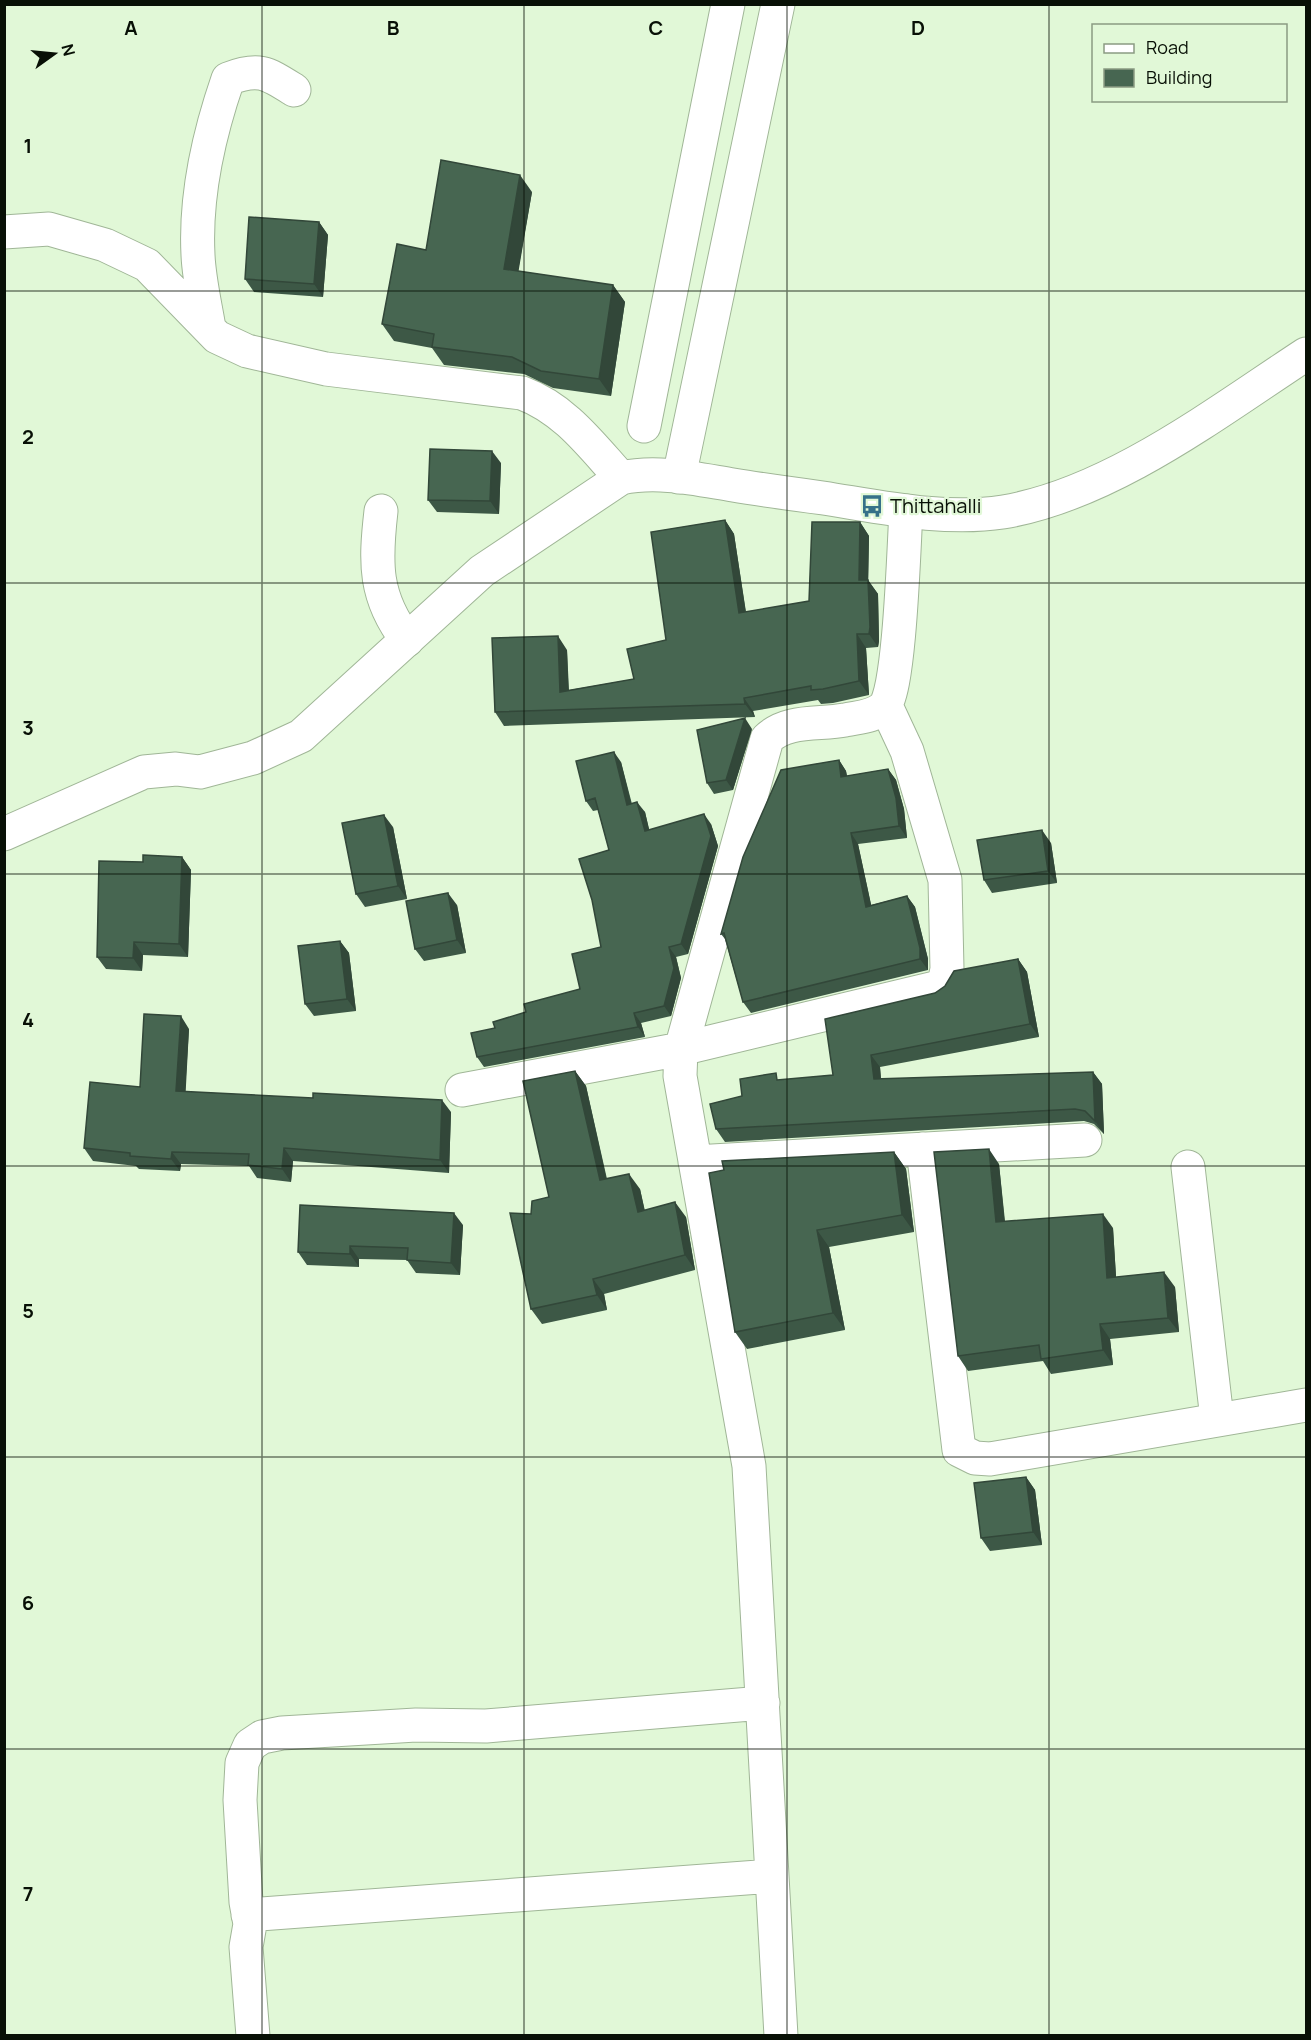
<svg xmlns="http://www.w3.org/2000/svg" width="1311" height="2040" font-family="Manrope,sans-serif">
  <rect width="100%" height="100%" fill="#e1f8d7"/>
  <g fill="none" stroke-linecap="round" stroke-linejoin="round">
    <g stroke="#a0b697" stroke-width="35">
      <path id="street" d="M 4,232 L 49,229 L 105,245 L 147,265 L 217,337 L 247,351 L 326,369 L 522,393 C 565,409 591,445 621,478
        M 209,328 C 205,304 199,279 198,255 C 195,197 209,134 228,79 C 259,67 267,73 294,90
        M 644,426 L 728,4
        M 679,477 L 778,4
        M 381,511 C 375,563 374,597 407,640
        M 462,1090 L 681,1049 L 939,987 L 945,979 L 947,969 L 945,880 L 907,751 L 886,706
        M 923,1149 L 959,1450 L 975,1458 L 990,1459 L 1306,1405
        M 695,1162 L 1085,1140
        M 1188,1167 L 1217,1419
        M 248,1915 L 772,1876
        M 253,2036 L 246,1947 L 250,1924 L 246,1902 L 240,1800 L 242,1763 L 250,1745 L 262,1737 L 282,1733 L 416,1725 L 486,1726 L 763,1703
        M 781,2036 L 749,1466 L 680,1076 L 681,1049 L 767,739 C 787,719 819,725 845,720 C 858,717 874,717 884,707 C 900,692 904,541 906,511"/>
    </g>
    <g stroke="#a0b697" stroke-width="35">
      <path id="secondary" d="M 4,834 L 144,772 L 176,769 L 200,772 L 253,758 L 301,736 L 482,571 L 621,478 C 658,470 696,479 733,485 C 763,490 793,494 823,498 C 881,507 944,521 1003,512 C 1111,494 1217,412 1306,354"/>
    </g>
    <use href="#street" stroke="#fff" stroke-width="33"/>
    <use href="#secondary" stroke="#fff" stroke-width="33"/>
  </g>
  <path fill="#3d5846" d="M 532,192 L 518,271 L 613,285 L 625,302 L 611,396 L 553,388 L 524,374 L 444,365 L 432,348 L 394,341 L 382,324 L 426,250 Z
    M 319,222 L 328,235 L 323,297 L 254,292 L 245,279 Z
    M 501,463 L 499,514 L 437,512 L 428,500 Z
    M 725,520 L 734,534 L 746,612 L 809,601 L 860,522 L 869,536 L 868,580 L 878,594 L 879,641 L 878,647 L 866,648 L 869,695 L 833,703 L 821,704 L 818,700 L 753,711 L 755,717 L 504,726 L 495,712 L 567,650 L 569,690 L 634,679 L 666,640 Z
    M 752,729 L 733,790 L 714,794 L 707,783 Z
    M 839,760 L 846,771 L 847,776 L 888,769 L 896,780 L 904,809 L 907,838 L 858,844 L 871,905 L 907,896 L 915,907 L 928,959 L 928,970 L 751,1013 L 743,1002 L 725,939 L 721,934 Z
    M 621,762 L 632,804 L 645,812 L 649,830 L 711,824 L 718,846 L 688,954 L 676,957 L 681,978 L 671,1016 L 641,1023 L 645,1037 L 484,1067 L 477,1057 L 495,1028 L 526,1012 L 580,989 L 601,947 L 609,850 L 598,810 L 593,811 L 586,801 Z
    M 393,827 L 407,899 L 365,907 L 356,894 Z
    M 1051,843 L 1057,883 L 992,893 L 984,880 Z
    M 182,857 L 191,870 L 188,957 L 143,955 L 142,971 L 106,969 L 97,957 L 143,862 Z
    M 457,905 L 466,953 L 424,961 L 415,949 Z
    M 340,941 L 349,953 L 356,1011 L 314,1016 L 305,1004 Z
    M 1018,959 L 1027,972 L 1039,1037 L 880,1067 L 881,1079 L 1093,1072 L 1102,1084 L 1104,1134 L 1094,1124 L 1084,1121 L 725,1142 L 716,1129 L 742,1096 L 781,1080 L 833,1075 L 935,993 Z
    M 189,1029 L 185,1092 L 451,1112 L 449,1173 L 293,1161 L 291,1182 L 257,1178 L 249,1166 L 181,1164 L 180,1171 L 139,1169 L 136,1166 L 93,1161 L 84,1148 L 140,1087 Z
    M 575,1071 L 586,1086 L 607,1179 L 640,1189 L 645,1211 L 686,1217 L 695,1270 L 604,1294 L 607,1310 L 542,1324 L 531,1309 L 531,1214 L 549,1197 Z
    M 894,1152 L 906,1169 L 914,1232 L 829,1247 L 845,1330 L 747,1349 L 735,1332 L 709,1173 Z
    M 999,1164 L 1005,1221 L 1113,1228 L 1116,1277 L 1175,1287 L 1179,1332 L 1110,1339 L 1113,1365 L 1051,1374 L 1043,1361 L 968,1371 L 958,1356 Z
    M 463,1225 L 460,1275 L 416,1273 L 407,1260 L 359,1259 L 359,1267 L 307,1265 L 298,1252 Z
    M 1026,1477 L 1035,1490 L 1042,1545 L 990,1551 L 981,1538 Z"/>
  <path fill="#324739" d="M 520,175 L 532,192 L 516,286 L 504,269 Z
    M 319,222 L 328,235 L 323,297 L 314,284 Z
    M 613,285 L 625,302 L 611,396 L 599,379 Z
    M 492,451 L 501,463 L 499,514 L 490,501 Z
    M 725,520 L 734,534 L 748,627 L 739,613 Z
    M 860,522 L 869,536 L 868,594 L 859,580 Z
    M 868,580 L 878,594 L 879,641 L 878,647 L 869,634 Z
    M 857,634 L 866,648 L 869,695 L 859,681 Z
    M 558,636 L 567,650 L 569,705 L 560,692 Z
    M 744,698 L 753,711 L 755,717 L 745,704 Z
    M 745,718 L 752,729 L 733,790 L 726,780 Z
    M 614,752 L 621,762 L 634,815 L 627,805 Z
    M 839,760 L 846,771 L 849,788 L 841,777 Z
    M 888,769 L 896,780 L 904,809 L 907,838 L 899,826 Z
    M 637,802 L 645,812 L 652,841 L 645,831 Z
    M 704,814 L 711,824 L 718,846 L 688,954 L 681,944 Z
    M 384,815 L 393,827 L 407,899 L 398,886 Z
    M 1042,830 L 1051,843 L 1057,883 L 1048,871 Z
    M 851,833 L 858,844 L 874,918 L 866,907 Z
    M 182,857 L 191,870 L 188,957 L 179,944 Z
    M 448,893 L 457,905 L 466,953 L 457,940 Z
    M 907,896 L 915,907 L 928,959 L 928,970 L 920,959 Z
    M 340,941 L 349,953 L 356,1011 L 347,999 Z
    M 134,942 L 143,955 L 142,971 L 133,958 Z
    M 669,947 L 676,957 L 681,978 L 671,1016 L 664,1006 Z
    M 1018,959 L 1027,972 L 1039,1037 L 1030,1024 Z
    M 634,1013 L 641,1023 L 645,1037 L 638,1027 Z
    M 181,1016 L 189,1029 L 185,1104 L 176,1091 Z
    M 871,1055 L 880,1067 L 882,1092 L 874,1079 Z
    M 575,1071 L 586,1086 L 610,1195 L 600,1180 Z
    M 1093,1072 L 1102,1084 L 1104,1134 L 1095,1121 Z
    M 442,1100 L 451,1112 L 449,1173 L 440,1160 Z
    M 284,1148 L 293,1161 L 291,1182 L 282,1169 Z
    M 989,1149 L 999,1164 L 1006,1236 L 996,1222 Z
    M 172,1152 L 181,1164 L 180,1171 L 171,1159 Z
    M 894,1152 L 906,1169 L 914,1232 L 902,1215 Z
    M 629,1174 L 640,1189 L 648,1227 L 638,1212 Z
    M 675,1202 L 686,1217 L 695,1270 L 685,1255 Z
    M 454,1213 L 463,1225 L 460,1275 L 451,1263 Z
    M 1103,1214 L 1113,1228 L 1117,1292 L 1107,1278 Z
    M 817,1230 L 829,1247 L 845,1330 L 833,1313 Z
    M 350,1246 L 359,1259 L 359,1267 L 350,1254 Z
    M 1164,1272 L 1175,1287 L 1179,1332 L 1168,1318 Z
    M 593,1279 L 604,1294 L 607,1310 L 597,1295 Z
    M 1100,1324 L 1110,1339 L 1113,1365 L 1103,1350 Z
    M 1026,1477 L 1035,1490 L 1042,1545 L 1033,1532 Z"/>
  <path fill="#476651" stroke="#324739" stroke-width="1.5" d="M 441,160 L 520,175 L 504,269 L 613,285 L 599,379 L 541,371 L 512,357 L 432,347 L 434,334 L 382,324 L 397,244 L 426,250 Z
    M 249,217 L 319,222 L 314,284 L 245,279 Z
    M 430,449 L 492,451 L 490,501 L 428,500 Z
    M 725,520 L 739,613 L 809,601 L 812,522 L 860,522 L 859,580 L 868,580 L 870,627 L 869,634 L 857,634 L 859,681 L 823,689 L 811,690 L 811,686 L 744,698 L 745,704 L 495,712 L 492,638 L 558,636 L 560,692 L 634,679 L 627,649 L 666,640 L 651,532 Z
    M 745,718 L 726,780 L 707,783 L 697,730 Z
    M 614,752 L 627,805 L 637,802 L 645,831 L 704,814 L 711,836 L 681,944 L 669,947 L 674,968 L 664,1006 L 634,1013 L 638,1027 L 477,1057 L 471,1033 L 495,1028 L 493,1022 L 526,1012 L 524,1004 L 580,989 L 572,954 L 601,947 L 592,900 L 579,859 L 609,850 L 595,798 L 586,801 L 576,761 Z
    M 839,760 L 841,777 L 888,769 L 896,798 L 899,826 L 851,833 L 866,907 L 907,896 L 920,948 L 920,959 L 743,1002 L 724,933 L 721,934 L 743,857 L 781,770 Z
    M 384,815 L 398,886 L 356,894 L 342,823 Z
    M 1042,830 L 1048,871 L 984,880 L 977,840 Z
    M 143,855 L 182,857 L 179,944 L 134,942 L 133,958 L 97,957 L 99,861 L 143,862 Z
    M 448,893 L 457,940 L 415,949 L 406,901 Z
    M 340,941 L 347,999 L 305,1004 L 298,946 Z
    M 1018,959 L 1030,1024 L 871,1055 L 874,1079 L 1093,1072 L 1095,1121 L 1085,1111 L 1075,1109 L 716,1129 L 710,1104 L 742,1096 L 740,1079 L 776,1073 L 777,1080 L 833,1075 L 825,1019 L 935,993 L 945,986 L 954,971 Z
    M 144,1014 L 181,1016 L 176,1091 L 313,1098 L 313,1093 L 442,1100 L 440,1160 L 284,1148 L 282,1169 L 248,1165 L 249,1154 L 172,1152 L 171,1159 L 130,1156 L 130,1153 L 84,1148 L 90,1082 L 140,1087 Z
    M 575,1071 L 600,1180 L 629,1174 L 638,1212 L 675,1202 L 685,1255 L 593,1279 L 597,1295 L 531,1309 L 510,1213 L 531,1214 L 532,1201 L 549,1197 L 523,1081 Z
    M 989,1149 L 996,1222 L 1103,1214 L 1107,1278 L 1164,1272 L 1168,1318 L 1100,1324 L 1103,1350 L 1041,1359 L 1039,1345 L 958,1356 L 934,1152 Z
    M 894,1152 L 902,1215 L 817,1230 L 833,1313 L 735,1332 L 709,1173 L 724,1170 L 722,1161 Z
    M 300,1205 L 454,1213 L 451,1263 L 407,1260 L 408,1248 L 350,1246 L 350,1254 L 298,1252 Z
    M 1026,1477 L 1033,1532 L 981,1538 L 974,1483 Z"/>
  <path fill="none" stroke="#081006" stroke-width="1.5" stroke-opacity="0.55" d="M 262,4 L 262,2036M 524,4 L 524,2036M 787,4 L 787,2036M 1049,4 L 1049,2036M 4,291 L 1306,291M 4,583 L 1306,583M 4,874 L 1306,874M 4,1166 L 1306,1166M 4,1457 L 1306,1457M 4,1749 L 1306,1749"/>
  <defs>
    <g id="bus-bare" transform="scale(1.8)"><path d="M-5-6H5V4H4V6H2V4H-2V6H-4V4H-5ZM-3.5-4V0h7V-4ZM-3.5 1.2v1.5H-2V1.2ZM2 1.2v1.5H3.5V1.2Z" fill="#367189" stroke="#e1f8d7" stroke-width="2.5" paint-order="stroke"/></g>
  </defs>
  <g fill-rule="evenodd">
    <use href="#bus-bare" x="872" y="506"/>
  </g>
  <g text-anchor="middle" stroke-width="4.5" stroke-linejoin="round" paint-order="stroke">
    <g font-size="20" fill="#081006" stroke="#e1f8d7" text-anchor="start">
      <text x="890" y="513">Thittahalli</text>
    </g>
  </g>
  <g font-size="20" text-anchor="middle" font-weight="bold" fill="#081006" stroke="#e1f8d7" stroke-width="4.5" stroke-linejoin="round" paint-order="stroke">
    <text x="131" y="35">A</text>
    <text x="393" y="35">B</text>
    <text x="656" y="35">C</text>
    <text x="918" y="35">D</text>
    <text x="28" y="153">1</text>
    <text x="28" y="444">2</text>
    <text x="28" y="735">3</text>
    <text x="28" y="1027">4</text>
    <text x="28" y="1318">5</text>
    <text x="28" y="1610">6</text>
    <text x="28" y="1901">7</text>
  </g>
  <rect width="1311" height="2040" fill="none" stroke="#081006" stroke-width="12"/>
  <rect x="1092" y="24" width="195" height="78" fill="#e1f8d7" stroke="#8a9b83" stroke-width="1.5"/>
  <rect x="1104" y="44" width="30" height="9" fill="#ffffff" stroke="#8a9b83" stroke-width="1.5"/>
  <text x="1146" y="54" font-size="18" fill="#081006">Road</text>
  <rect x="1104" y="69" width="30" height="18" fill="#476651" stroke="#8a9b83" stroke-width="1.5"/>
  <text x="1146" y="84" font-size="18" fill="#081006">Building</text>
  <g transform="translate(54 54) rotate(75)" stroke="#e1f8d7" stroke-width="4.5" paint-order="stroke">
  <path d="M0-4.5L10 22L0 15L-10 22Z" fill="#081006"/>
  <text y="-9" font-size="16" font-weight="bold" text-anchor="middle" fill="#081006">N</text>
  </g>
</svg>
